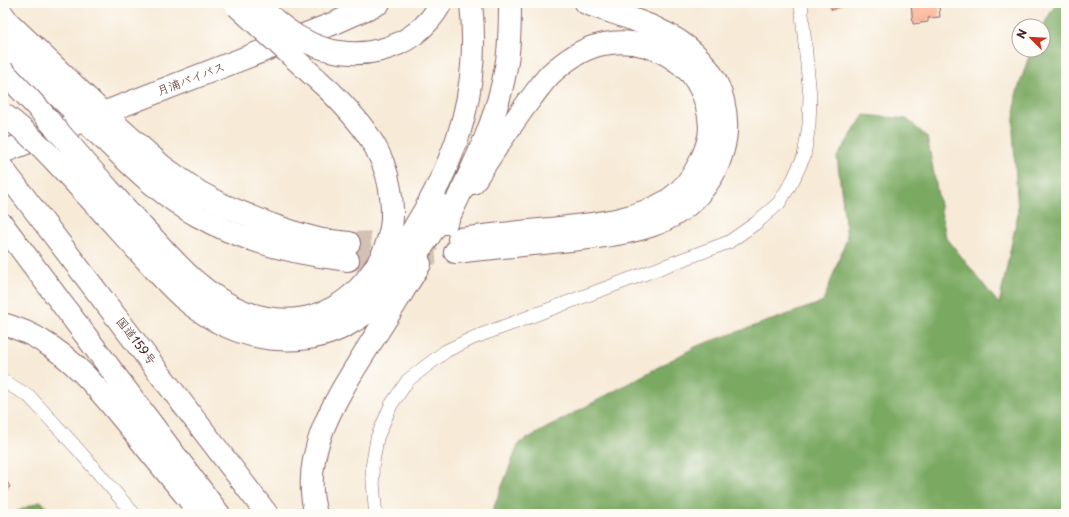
<svg xmlns="http://www.w3.org/2000/svg" width="1069" height="517" font-family="'Playpen Sans','Klee One',sans-serif">
  <rect width="100%" height="100%" fill="#fdfcf7"/>
  <filter id="ink" filterUnits="userSpaceOnUse"><feTurbulence type="fractalNoise" baseFrequency=".025" numOctaves="2"/><feDisplacementMap in="SourceGraphic" scale="8" xChannelSelector="R" yChannelSelector="G"/><feConvolveMatrix kernelMatrix="1 2 1 2 8 2 1 2 1" color-interpolation-filters="sRGB"/></filter>
  <filter id="wash" filterUnits="userSpaceOnUse"><feTurbulence type="fractalNoise" baseFrequency=".012" numOctaves="4" result="noise"/><feDisplacementMap in="SourceGraphic" scale="16" xChannelSelector="R" yChannelSelector="G"/><feGaussianBlur stdDeviation="0.9" result="paint"/><feColorMatrix in="noise" values="0 0 0 0 0 0 0 0 0 0 0 0 0 0 0 0 0 1.4 0 .05"/><feComposite in="paint" operator="in"/></filter>
  <g filter="url(#wash)">
    <rect width="100%" height="100%" fill="#f7ead7"/>
    <path fill="#7aa962" stroke="#626446" d="M 1056,3 L 1066,3 L 1066,514 L 491,514 L 519,443 L 697,346 L 823,302 L 847,238 L 837,157 L 864,115 L 907,119 L 927,137 L 946,237 L 999,304 L 1018,213 L 1013,130 L 1016,95 L 1031,50 L 1043,50 L 1043,26 Z
      M 41,501 L 52,514 L 11,514 Z"/>
    <g id="blocks">
      <path fill="#faaf8f" d="M 829,3 L 846,3 L 832,10 Z
        M 911,3 L 957,3 L 957,4 L 939,7 L 940,17 L 928,18 L 928,22 L 913,24 Z
        M 3,475 L 10,487 L 3,491 Z"/>
    </g>
  </g>
  <g filter="url(#ink)">
    <use href="#blocks" fill-opacity="0" stroke="#876667" stroke-width="1"/>
    <g fill="none" stroke-linecap="round" stroke-linejoin="round">
      <path stroke="#d4c1b5" stroke-width="22" stroke-dasharray="22 11" stroke-linecap="butt" d="M 349,243 L 459,239"/>
      <path stroke="#d4c1b5" stroke-width="22" stroke-dasharray="22 11" stroke-linecap="butt" d="M 348,260 L 455,252"/>
      <g stroke="#876667" stroke-width="14">
        <path id="minor" d="M 3,381 L 29,396 L 74,445 L 134,514
          M 377,514 L 375,507 L 372,468 L 377,438 L 391,405 L 408,380 L 446,351 L 473,338 L 729,242 L 756,223 L 779,203 L 793,180 L 804,156 L 809,125 L 810,96 L 801,3"/>
      </g>
      <g stroke="#876667" stroke-width="24">
        <path id="trunk" d="M 3,15 L 8,22 L 103,113 L 162,166 L 199,192 L 223,205 L 272,225 L 296,233 L 322,240 L 349,243
          M 3,152 L 337,22 L 379,3
          M 3,169 L 267,514
          M 111,192 C 125,208 139,224 154,239 C 180,268 207,298 245,312 C 294,330 342,316 372,272 C 381,260 388,244 391,228 C 393,216 392,202 390,189 C 384,149 358,119 330,91
          M 96,205 C 113,224 130,242 147,261 C 159,274 171,288 185,300 C 195,308 206,316 218,322 C 259,344 313,347 354,321 C 371,311 385,296 399,282
          M 3,225 L 219,514
          M 459,239 C 489,235 520,232 550,229 C 589,224 632,222 667,201 C 681,192 693,177 700,162 C 705,152 710,139 710,127 C 709,109 703,90 692,75 C 690,72 686,69 683,66 C 662,48 632,38 604,44 C 586,47 569,58 555,70 C 546,77 539,88 532,97 C 511,124 492,154 473,183
          M 3,324 C 17,328 30,333 42,341 C 79,362 106,399 133,431 C 155,459 178,486 201,514
          M 316,514 C 298,453 339,394 370,344 C 387,318 403,291 420,264"/>
      </g>
      <g stroke="#876667" stroke-width="24">
        <path id="motorway" d="M 3,42 C 38,76 72,110 108,143 C 136,170 164,197 198,216 C 244,242 295,254 348,260
          M 446,223 C 470,173 497,122 506,67 C 510,46 510,24 510,3
          M 455,252 C 490,248 526,245 561,241 C 592,238 623,235 653,225 C 725,199 753,110 695,54 C 667,26 622,17 586,3
          M 401,279 L 449,206
          M 328,311 C 341,305 355,298 367,288 C 388,270 403,247 417,223 C 460,153 480,85 471,3"/>
      </g>
      <use href="#minor" stroke="#fff" stroke-width="13"/>
      <use href="#trunk" stroke="#fff" stroke-width="22"/>
      <use href="#motorway" stroke="#fff" stroke-width="22"/>
      <g stroke="#876667" stroke-width="24" stroke-linecap="butt">
        <path id="trunk-bridge" d="M 237,6 L 330,91
          M 3,71 L 38,108 L 111,192
          M 3,114 C 38,139 66,174 96,205"/>
      </g>
      <g stroke="#876667" stroke-width="24" stroke-linecap="butt">
        <path id="motorway-bridge" d="M 256,3 C 270,16 285,30 302,39 C 350,67 415,53 441,3"/>
      </g>
      <use href="#trunk-bridge" stroke="#fff" stroke-width="22"/>
      <use href="#motorway-bridge" stroke="#fff" stroke-width="22"/>
    </g>
  </g>
  <g text-anchor="middle" stroke-width="3" stroke-linejoin="round" paint-order="stroke">
    <g font-size="12" fill="#4a1f2b" stroke="#fdfcf7">
      <text transform="translate(191 79) rotate(-21)" y="4">月浦バイパス</text>
      <text transform="translate(136 341) rotate(52)" y="4">国道159号</text>
    </g>
  </g>
  <rect width="1069" height="517" fill="none" stroke="#fdfcf7" stroke-width="16"/>
  <g transform="translate(1031 38) rotate(294)"><circle r="19" fill="#fdfcf7" stroke="#b5a4a5"/>
  <path d="M0-3L7 15L0 10L-7 15Z" fill="#c8321e"/>
  <text y="-6" font-size="11" font-weight="bold" text-anchor="middle" fill="#4a1f2b">N</text>
  </g>
</svg>
